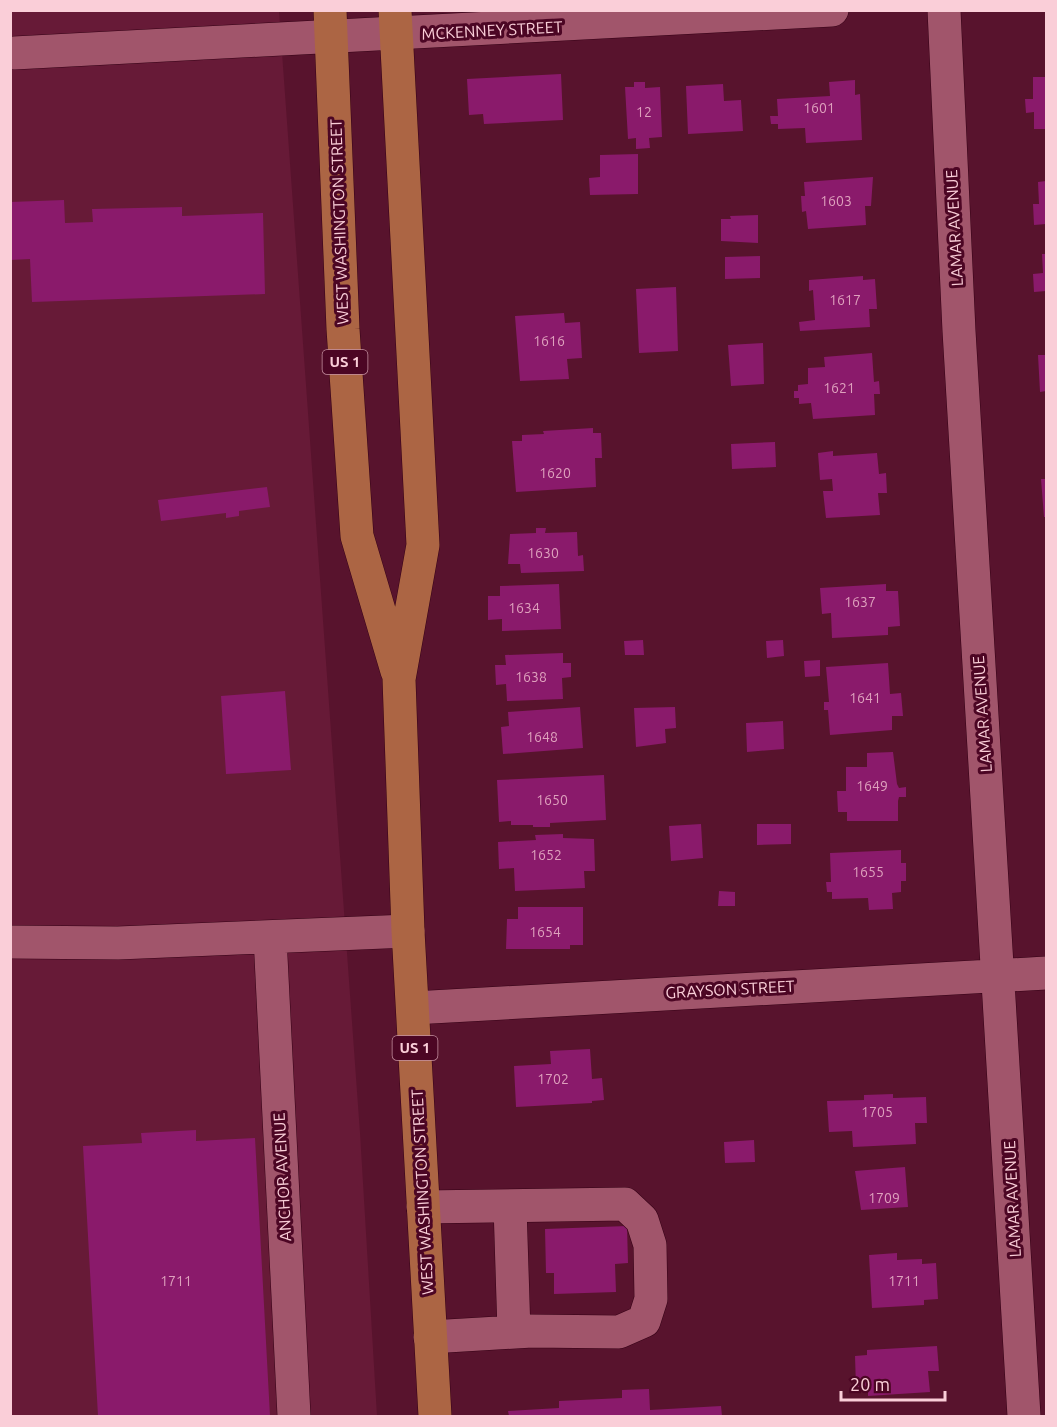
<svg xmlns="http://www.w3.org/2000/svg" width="1057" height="1427" font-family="Ubuntu,sans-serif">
  <rect width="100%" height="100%" fill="#58132d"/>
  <path fill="#671a37" d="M 10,11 L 279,11 L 360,1133 L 377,1416 L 11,1416 Z"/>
  <path fill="#8a1a6b" d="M 561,74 L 563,120 L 484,124 L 483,114 L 469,115 L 467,79 Z
    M 1033,77 L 1046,77 L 1046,129 L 1034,129 L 1034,112 L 1026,113 L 1025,99 L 1033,99 Z
    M 855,80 L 855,95 L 860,94 L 862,140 L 806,143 L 805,128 L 778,129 L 778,124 L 771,124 L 770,116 L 778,116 L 777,99 L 830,96 L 829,82 Z
    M 634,82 L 645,82 L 645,88 L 660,87 L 662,137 L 649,138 L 650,148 L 636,149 L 636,138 L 628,139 L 625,87 L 634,87 Z
    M 723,84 L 724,101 L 741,100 L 743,131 L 688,134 L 686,86 Z
    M 638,154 L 638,194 L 590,195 L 589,178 L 600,177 L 600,155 Z
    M 873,177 L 871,206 L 865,206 L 866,225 L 808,229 L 806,211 L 802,212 L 801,196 L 805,196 L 804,182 Z
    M 1046,181 L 1046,224 L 1034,225 L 1033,204 L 1039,204 L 1038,182 Z
    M 64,200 L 65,223 L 93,222 L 92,209 L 182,207 L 182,216 L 263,213 L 265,294 L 32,302 L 30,259 L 10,260 L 10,202 Z
    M 758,215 L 758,243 L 721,241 L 721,219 L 731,219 L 730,216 Z
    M 1042,254 L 1046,254 L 1046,291 L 1034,292 L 1033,274 L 1043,273 Z
    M 760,256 L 760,278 L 725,279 L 725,257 Z
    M 863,276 L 863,280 L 875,279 L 877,309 L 869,309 L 870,327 L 800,331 L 799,322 L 815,320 L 813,290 L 809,291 L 809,280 Z
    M 676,287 L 678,351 L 639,353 L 636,289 Z
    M 564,313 L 565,323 L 580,322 L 582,358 L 567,359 L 569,379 L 520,381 L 515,316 Z
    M 763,343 L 764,384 L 731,386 L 728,345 Z
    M 872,353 L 874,382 L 879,381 L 880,394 L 874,394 L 875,415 L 813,419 L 811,403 L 799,404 L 799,398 L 794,398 L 794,391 L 798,391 L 798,385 L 808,384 L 808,368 L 825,367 L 824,357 Z
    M 1038,355 L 1046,355 L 1046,391 L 1040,392 Z
    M 593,428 L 593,433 L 601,433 L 602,458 L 595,458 L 596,487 L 516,492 L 512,441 L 522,441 L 522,435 L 544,434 L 543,431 Z
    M 775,442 L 776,467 L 732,469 L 731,444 Z
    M 833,451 L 833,456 L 877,453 L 879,474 L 886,473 L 887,493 L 878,493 L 880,515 L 826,518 L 823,491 L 833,491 L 832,479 L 820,480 L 818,453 Z
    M 1041,479 L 1046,479 L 1046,517 L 1044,517 Z
    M 267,487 L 270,507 L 239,511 L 239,516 L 226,518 L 226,513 L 161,521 L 158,500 Z
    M 536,528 L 546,528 L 545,533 L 577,532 L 578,556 L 583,555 L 584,571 L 521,573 L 520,564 L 508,564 L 510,534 L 536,533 Z
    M 559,584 L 561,629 L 502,631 L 502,619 L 488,620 L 488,596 L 500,596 L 500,586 Z
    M 886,584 L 886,591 L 898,591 L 900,626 L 888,627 L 888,635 L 832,638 L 831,613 L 822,614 L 820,588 Z
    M 643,640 L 644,655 L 625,655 L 624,641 Z
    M 783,640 L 784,656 L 767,658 L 766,641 Z
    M 563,653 L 563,663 L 571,663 L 571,677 L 562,678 L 563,699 L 507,701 L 506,684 L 496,685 L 495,665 L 506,665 L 505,655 Z
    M 820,660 L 820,676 L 805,677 L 804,661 Z
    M 888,663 L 890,694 L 901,693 L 903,716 L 892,716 L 892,730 L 830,735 L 828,710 L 824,710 L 824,702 L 829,702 L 826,667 Z
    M 285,691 L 291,770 L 226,774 L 221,696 Z
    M 580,707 L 583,748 L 503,754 L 501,727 L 509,726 L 508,712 Z
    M 675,707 L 676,728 L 665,729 L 666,743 L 636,747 L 634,708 Z
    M 783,721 L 784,749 L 747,752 L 746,723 Z
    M 893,752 L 897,784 L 899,788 L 906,787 L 906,797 L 899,797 L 898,801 L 898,821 L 847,821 L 847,812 L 838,812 L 837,791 L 846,791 L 846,767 L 867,767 L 867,753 Z
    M 604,775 L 606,820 L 550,823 L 550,827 L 533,827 L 533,825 L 511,825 L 511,821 L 499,822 L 497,780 Z
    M 701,824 L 703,858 L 671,861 L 669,826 Z
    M 757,824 L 791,824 L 791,844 L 757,845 Z
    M 563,834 L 563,838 L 594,839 L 595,871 L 584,871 L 585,888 L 515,891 L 514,868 L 499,869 L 498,842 L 536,840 L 535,835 Z
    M 901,850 L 901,863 L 906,863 L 906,881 L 901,881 L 901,892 L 892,893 L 893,909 L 869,910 L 868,898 L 832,899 L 832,892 L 827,892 L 826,882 L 831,882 L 830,853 Z
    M 719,891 L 735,892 L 735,906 L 718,906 Z
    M 518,907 L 583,907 L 583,945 L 570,945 L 570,949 L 506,949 L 507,919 L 518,919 Z
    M 590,1049 L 592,1079 L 602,1078 L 604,1100 L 592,1101 L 592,1103 L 516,1107 L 514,1066 L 551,1064 L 550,1051 Z
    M 893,1094 L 893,1098 L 926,1097 L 927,1123 L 915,1123 L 916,1144 L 853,1147 L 852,1131 L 829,1132 L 827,1101 L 864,1100 L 864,1095 Z
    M 196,1130 L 196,1141 L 255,1138 L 270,1416 L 98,1416 L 83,1146 L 142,1143 L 141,1133 Z
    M 754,1140 L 755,1162 L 725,1163 L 724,1142 Z
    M 905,1167 L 908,1207 L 861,1210 L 855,1171 Z
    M 627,1226 L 628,1263 L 615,1264 L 616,1292 L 554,1294 L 554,1273 L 546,1273 L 545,1229 Z
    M 897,1253 L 897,1260 L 922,1259 L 922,1264 L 936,1263 L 938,1299 L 924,1300 L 924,1305 L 872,1308 L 869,1255 Z
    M 937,1346 L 939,1371 L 928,1371 L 930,1392 L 868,1396 L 868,1386 L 856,1387 L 855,1356 L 867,1355 L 867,1350 Z
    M 649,1389 L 650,1410 L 721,1406 L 722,1416 L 509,1416 L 508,1411 L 559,1408 L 559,1401 L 622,1398 L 622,1390 Z"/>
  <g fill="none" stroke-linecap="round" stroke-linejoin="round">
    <g stroke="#350216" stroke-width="34">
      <path id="minor" d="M 944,10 L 959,331 L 1024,1416
        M 14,53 L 832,10
        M 270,937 L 294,1416
        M 10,942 L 118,943 L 408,931
        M 413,1008 L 1046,973
        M 510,1206 L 514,1332
        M 423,1207 L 625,1204 L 642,1220 L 650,1245 L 651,1299 L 644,1321 L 619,1332 L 532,1331 L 430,1337"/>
    </g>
    <g stroke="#350216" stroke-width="34">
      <path id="major" d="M 330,10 L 343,329 L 357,536 L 397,671
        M 395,10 L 423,545 L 399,679 L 408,931 L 435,1416"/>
    </g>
    <use href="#minor" stroke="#a1556b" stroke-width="33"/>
    <use href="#major" stroke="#ac6544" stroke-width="33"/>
  </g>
  <g text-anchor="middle" stroke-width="6" stroke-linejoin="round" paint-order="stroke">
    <g font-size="14" fill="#dea1bd">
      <text x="819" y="113">1601</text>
      <text x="644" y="117">12</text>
      <text x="836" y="206">1603</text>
      <text x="845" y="305">1617</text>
      <text x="549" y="346">1616</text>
      <text x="839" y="393">1621</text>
      <text x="555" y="478">1620</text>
      <text x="543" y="558">1630</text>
      <text x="860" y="607">1637</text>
      <text x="524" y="613">1634</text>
      <text x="531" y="682">1638</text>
      <text x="865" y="703">1641</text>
      <text x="542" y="742">1648</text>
      <text x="872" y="791">1649</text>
      <text x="552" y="805">1650</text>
      <text x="546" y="860">1652</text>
      <text x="868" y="877">1655</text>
      <text x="545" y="937">1654</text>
      <text x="553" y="1084">1702</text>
      <text x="877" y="1117">1705</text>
      <text x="884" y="1203">1709</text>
      <text x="176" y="1286">1711</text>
      <text x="904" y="1286">1711</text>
    </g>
    <g fill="#4c0624" stroke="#c692a2" stroke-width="1.5">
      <rect x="322.5" y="350" width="45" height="24" rx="4.5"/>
      <rect x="392.5" y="1036" width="45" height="24" rx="4.5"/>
    </g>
    <g font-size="15" font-weight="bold" fill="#faced8">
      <text x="345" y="367">US 1</text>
      <text x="415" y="1053">US 1</text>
    </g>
    <g font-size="16" fill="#faced8" stroke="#4c0624">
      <text transform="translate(492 30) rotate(-3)" y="6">MCKENNEY STREET</text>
      <text transform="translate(339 222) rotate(-92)" y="6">WEST WASHINGTON STREET</text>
      <text transform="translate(954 228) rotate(-93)" y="6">LAMAR AVENUE</text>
      <text transform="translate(982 714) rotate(-94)" y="6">LAMAR AVENUE</text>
      <text transform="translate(730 989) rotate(-3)" y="6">GRAYSON STREET</text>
      <text transform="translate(282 1177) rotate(-93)" y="6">ANCHOR AVENUE</text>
      <text transform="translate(422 1192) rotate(-93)" y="6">WEST WASHINGTON STREET</text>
      <text transform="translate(1012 1199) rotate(-93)" y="6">LAMAR AVENUE</text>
    </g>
  </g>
  <rect width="1057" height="1427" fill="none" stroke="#faced8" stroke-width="24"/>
  <path d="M841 1391v9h104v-9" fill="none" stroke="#faced8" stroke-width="3"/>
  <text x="850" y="1391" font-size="18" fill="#faced8" stroke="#4c0624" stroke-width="4.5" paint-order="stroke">20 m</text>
</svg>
